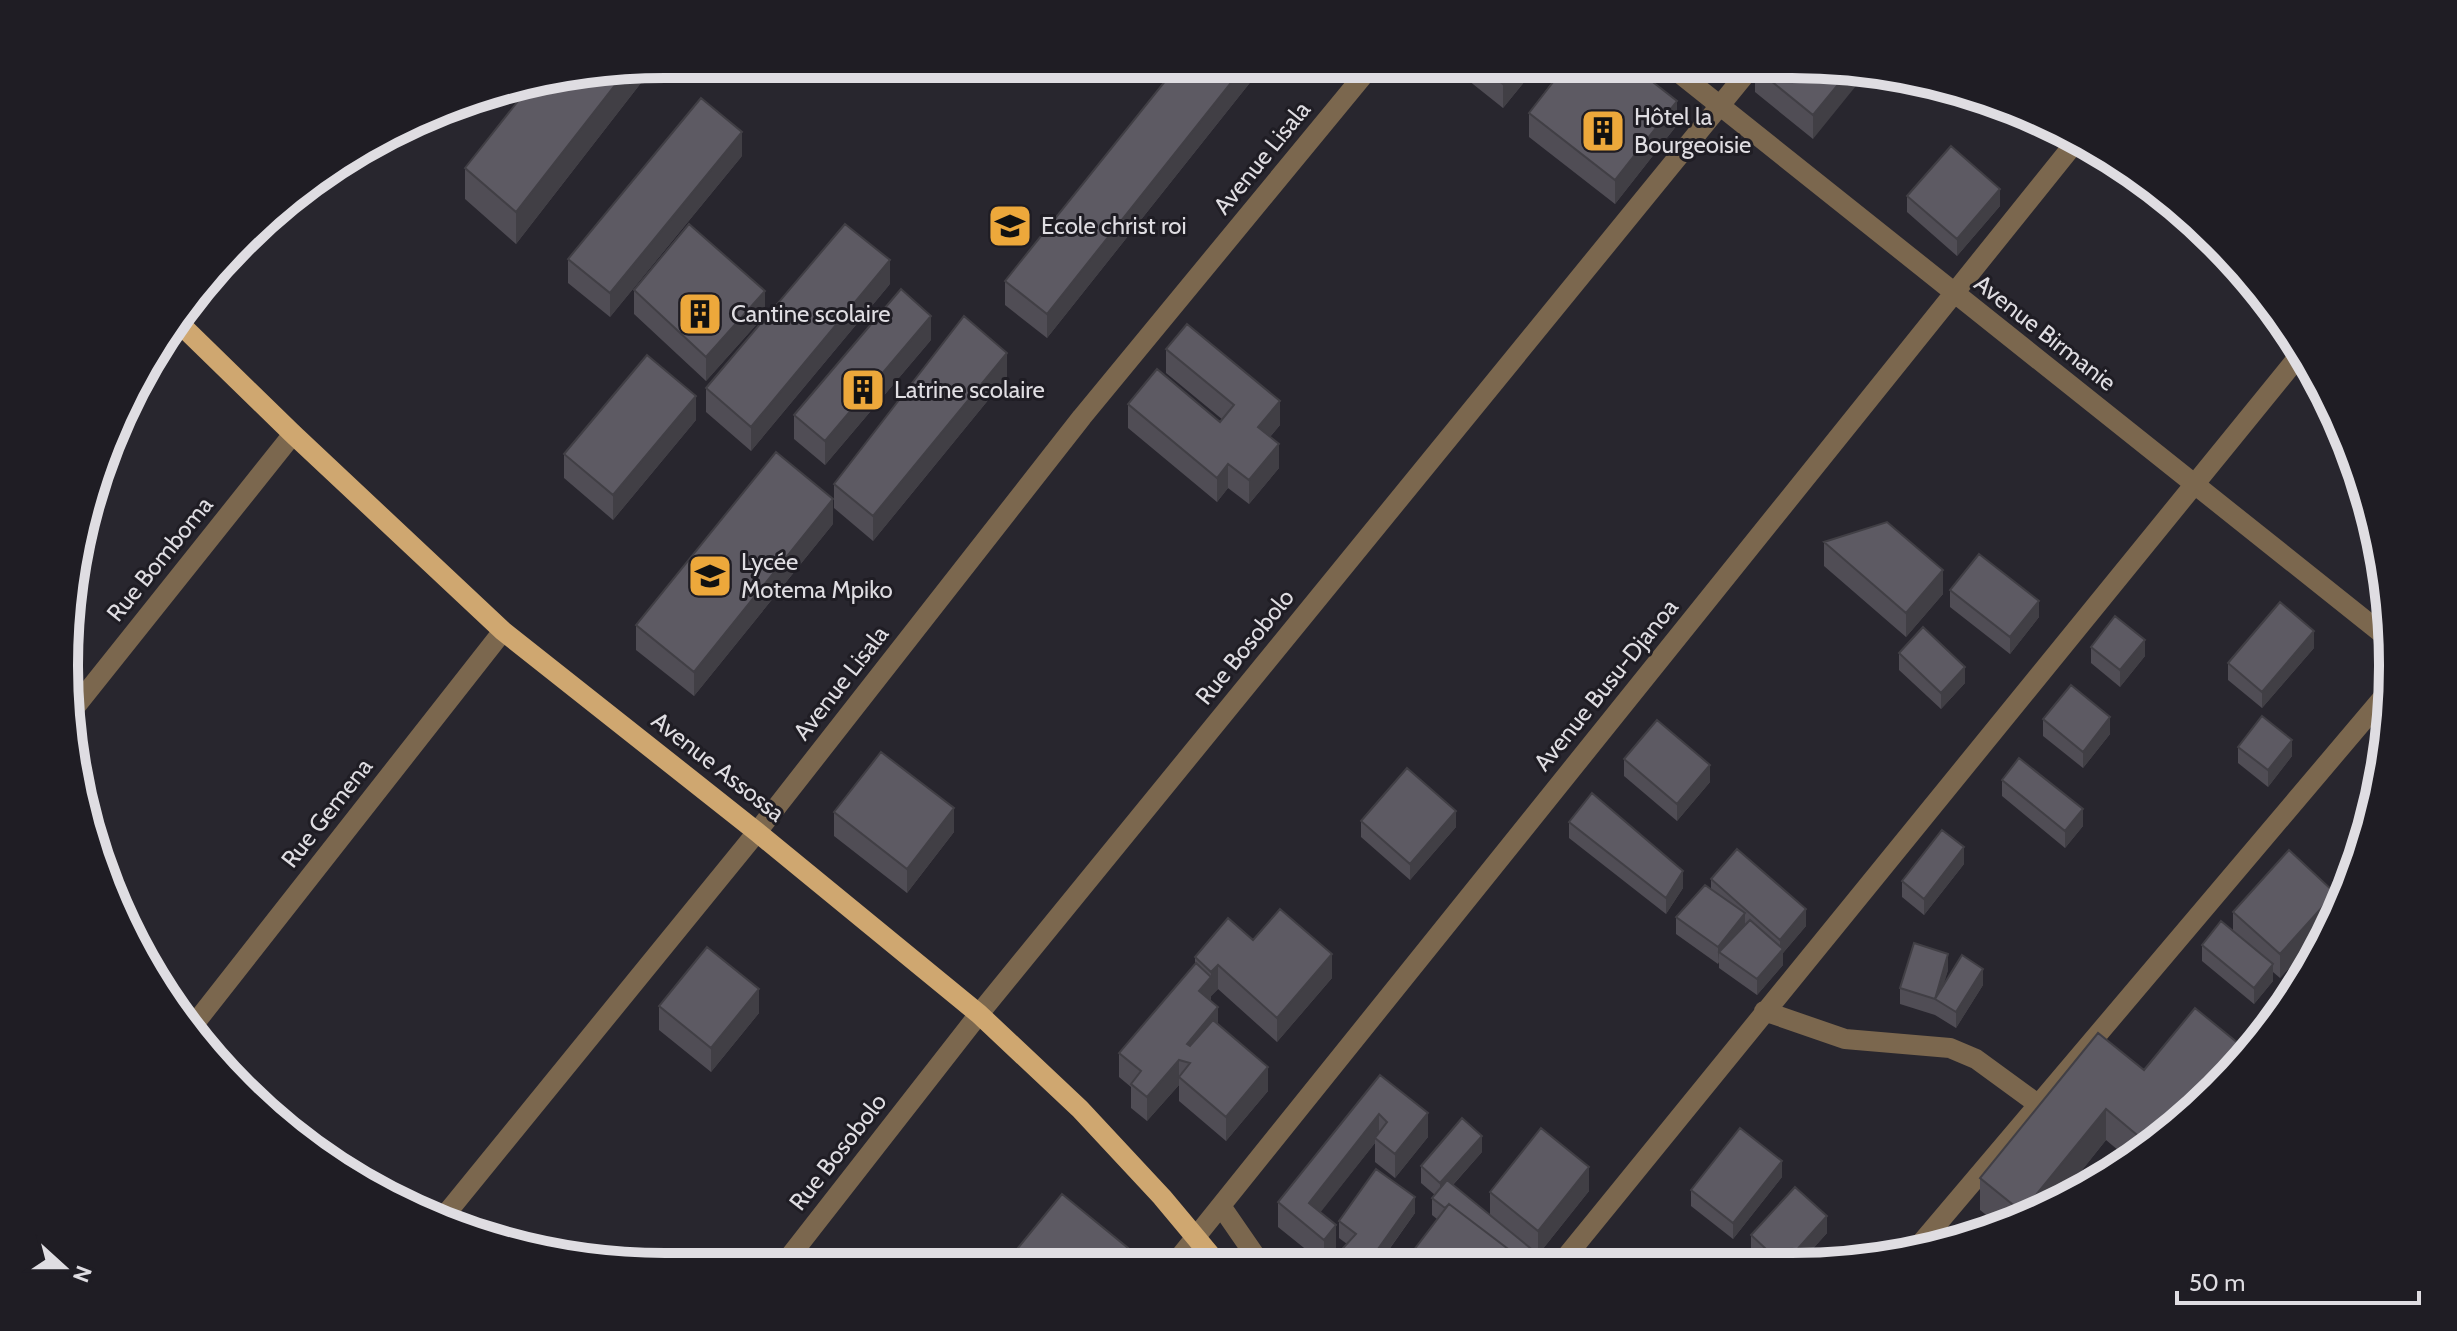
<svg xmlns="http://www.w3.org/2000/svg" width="2457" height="1331" font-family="Cabin,sans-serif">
  <rect width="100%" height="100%" fill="#28262e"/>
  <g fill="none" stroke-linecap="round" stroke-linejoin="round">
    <path stroke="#7b674e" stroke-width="20" d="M 1669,65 L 2390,640
      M 68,716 L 293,434
      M 1764,1011 L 1845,1039 L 1950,1048 L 1976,1059 L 2039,1105
      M 192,1027 L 503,631
      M 1221,1206 L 1261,1264
      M 441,1220 L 757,832 L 1082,417 L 1372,65
      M 1916,1249 L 2391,688
      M 1561,1263 L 2303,351
      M 1174,1264 L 2078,139
      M 783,1265 L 979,1014 L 1753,65"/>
    <path stroke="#cfa770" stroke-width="20" d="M 176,320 L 293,434 L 503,631 L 757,832 L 979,1014 L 1080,1109 L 1162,1197 L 1218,1264"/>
  </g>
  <path fill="#504d55" d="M 704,64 L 737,64 L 725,80 Z
    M 1178,65 L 1264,65 L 1047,338 L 1005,305 L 1005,281 Z
    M 1449,65 L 1538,65 L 1503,108 Z
    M 1555,65 L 1631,65 L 1677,125 L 1615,204 L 1529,137 L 1529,113 L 1555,78 Z
    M 1830,65 L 1813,139 L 1755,92 L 1755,68 Z
    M 651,66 L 651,70 L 516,244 L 465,199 L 465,168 Z
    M 742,156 L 610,317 L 568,283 L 568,259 Z
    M 1907,196 L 2000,206 L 1957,256 L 1907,212 Z
    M 890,284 L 751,451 L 706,412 L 706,388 Z
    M 634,290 L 765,315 L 706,381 L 634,314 Z
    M 931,340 L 825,465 L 794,439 L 794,415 Z
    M 1166,349 L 1280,425 L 1270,437 L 1279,468 L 1249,504 L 1228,488 L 1217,502 L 1128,428 L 1128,404 L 1220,422 L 1223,420 L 1166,373 Z
    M 1007,377 L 873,541 L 834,508 L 834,484 Z
    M 696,420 L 613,520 L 564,478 L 564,454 Z
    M 833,524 L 694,696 L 636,650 L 636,625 Z
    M 1824,542 L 1943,594 L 1906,637 L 1824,566 Z
    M 1950,590 L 2039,617 L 2010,654 L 1950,607 Z
    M 2091,647 L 2145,656 L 2120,687 L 2091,663 Z
    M 2314,648 L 2262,708 L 2228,680 L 2228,663 Z
    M 1899,653 L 1965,683 L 1941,709 L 1899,670 Z
    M 2043,719 L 2110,734 L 2083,768 L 2043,736 Z
    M 2238,747 L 2292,756 L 2268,787 L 2238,763 Z
    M 1624,759 L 1710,782 L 1677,821 L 1624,776 Z
    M 2002,780 L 2083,826 L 2065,848 L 2002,796 Z
    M 834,812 L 954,832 L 907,893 L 834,836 Z
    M 1361,821 L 1456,827 L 1410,880 L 1361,837 Z
    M 1569,822 L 1683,888 L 1666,914 L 1569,838 Z
    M 1964,864 L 1924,915 L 1902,897 L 1902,881 Z
    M 1711,879 L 1806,926 L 1783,953 L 1783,965 L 1757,995 L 1719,968 L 1719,962 L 1718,964 L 1676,934 L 1676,917 L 1711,890 Z
    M 2233,912 L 2335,917 L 2327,926 L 2331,932 L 2293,988 L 2289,985 L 2289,968 L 2280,978 L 2273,972 L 2273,981 L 2254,1004 L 2202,961 L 2202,945 L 2233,931 Z
    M 1253,940 L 1332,978 L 1277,1042 L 1218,989 L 1211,996 L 1211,1001 L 1218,1024 L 1268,1091 L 1226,1141 L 1179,1101 L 1179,1085 L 1147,1121 L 1131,1108 L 1131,1087 L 1119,1077 L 1119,1053 L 1195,964 L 1195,957 Z
    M 1948,970 L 1943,985 L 1983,985 L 1956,1028 L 1935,1015 L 1900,1004 L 1900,988 Z
    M 659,1006 L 759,1013 L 711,1072 L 659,1030 Z
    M 2243,1062 L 2131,1161 L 2106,1140 L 2055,1204 L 2021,1221 L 2001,1227 L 1980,1210 L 1980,1178 L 2144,1070 Z
    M 1380,1075 L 1428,1137 L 1395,1178 L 1375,1162 L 1375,1143 L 1320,1212 L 1336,1249 L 1324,1264 L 1278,1227 L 1278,1202 Z
    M 1482,1152 L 1453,1185 L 1490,1216 L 1490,1192 L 1589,1191 L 1538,1255 L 1540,1263 L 1437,1219 L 1432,1215 L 1432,1198 L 1435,1195 L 1421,1183 L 1421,1166 Z
    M 1782,1177 L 1733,1239 L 1691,1206 L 1691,1190 Z
    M 1062,1194 L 1128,1264 L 1004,1265 Z
    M 1415,1213 L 1386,1254 L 1400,1263 L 1334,1264 L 1334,1258 L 1347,1244 L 1339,1238 L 1339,1221 Z
    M 1827,1233 L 1801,1262 L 1762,1262 L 1751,1252 L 1751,1235 Z"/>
  <path fill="#413f45" d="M 725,64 L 737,64 L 725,80 Z
    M 1245,65 L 1264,65 L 1047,338 L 1047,314 Z
    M 1518,65 L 1538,65 L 1503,108 L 1503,84 Z
    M 651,66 L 651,70 L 516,244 L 516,212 L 626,71 Z
    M 1851,69 L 1868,71 L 1813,139 L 1813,115 Z
    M 1677,101 L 1677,125 L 1615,204 L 1615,180 Z
    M 742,132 L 742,156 L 610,317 L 610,293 Z
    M 2000,189 L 2000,206 L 1957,256 L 1957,239 Z
    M 890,260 L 890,284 L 751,451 L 751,427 Z
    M 765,291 L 765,315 L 706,381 L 706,357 Z
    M 931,316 L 931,340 L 825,465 L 825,441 Z
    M 1007,353 L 1007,377 L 873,541 L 873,516 Z
    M 696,396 L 696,420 L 613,520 L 613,495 Z
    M 1280,401 L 1280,425 L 1258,451 L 1258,427 Z
    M 1279,444 L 1279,468 L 1249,504 L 1249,480 Z
    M 1228,464 L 1228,488 L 1217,502 L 1217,478 Z
    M 833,499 L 833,524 L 694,696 L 694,672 Z
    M 1943,570 L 1943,594 L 1906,637 L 1906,613 Z
    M 2039,601 L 2039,617 L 2010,654 L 2010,637 Z
    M 2314,631 L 2314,648 L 2262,708 L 2262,692 Z
    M 2145,640 L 2145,656 L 2120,687 L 2120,670 Z
    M 1965,667 L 1965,683 L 1941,709 L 1941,693 Z
    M 2110,717 L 2110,734 L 2083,768 L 2083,752 Z
    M 2292,740 L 2292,756 L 2268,787 L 2268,770 Z
    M 1710,765 L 1710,782 L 1677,821 L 1677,804 Z
    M 954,808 L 954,832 L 907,893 L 907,869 Z
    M 2083,809 L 2083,826 L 2065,848 L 2065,831 Z
    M 1456,811 L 1456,827 L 1410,880 L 1410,864 Z
    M 1964,847 L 1964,864 L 1924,915 L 1924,899 Z
    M 1683,871 L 1683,888 L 1666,914 L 1666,898 Z
    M 2335,893 L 2335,917 L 2280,978 L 2280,954 Z
    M 1806,909 L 1806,926 L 1783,953 L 1783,965 L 1757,995 L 1757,979 L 1780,952 L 1780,940 Z
    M 1745,913 L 1745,930 L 1719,952 L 1718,964 L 1718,947 Z
    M 1332,954 L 1332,978 L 1277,1042 L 1277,1018 Z
    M 1948,954 L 1948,970 L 1939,1001 L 1935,999 Z
    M 2273,964 L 2273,981 L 2254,1004 L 2254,988 Z
    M 1218,965 L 1218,989 L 1211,996 L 1211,972 Z
    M 1983,969 L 1983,985 L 1956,1028 L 1956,1012 Z
    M 1211,977 L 1211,1001 L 1199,991 Z
    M 759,989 L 759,1013 L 711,1072 L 711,1048 Z
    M 1218,1007 L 1218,1031 L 1190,1064 L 1187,1044 Z
    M 1179,1060 L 1179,1085 L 1147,1121 L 1147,1097 Z
    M 1268,1067 L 1268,1091 L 1226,1141 L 1226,1117 Z
    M 2106,1109 L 2106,1140 L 2055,1204 L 2022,1221 L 2022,1212 Z
    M 1428,1113 L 1428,1137 L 1395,1178 L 1395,1154 Z
    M 1379,1114 L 1379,1138 L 1375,1138 L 1375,1143 L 1309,1227 L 1309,1203 Z
    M 1482,1136 L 1482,1152 L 1440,1199 L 1440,1183 Z
    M 1782,1161 L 1782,1177 L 1733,1239 L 1733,1223 Z
    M 1589,1167 L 1589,1191 L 1538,1255 L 1538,1231 Z
    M 1415,1197 L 1415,1213 L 1379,1263 L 1378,1249 Z
    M 1827,1216 L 1827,1233 L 1801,1262 L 1786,1262 Z
    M 1336,1225 L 1336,1249 L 1324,1264 L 1324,1240 Z
    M 1128,1248 L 1128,1264 L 1115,1264 Z
    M 1083,1255 L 1083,1264 L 1076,1264 Z"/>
  <path fill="#5d5a63" stroke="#413f45" stroke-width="2" d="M 1178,65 L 1245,65 L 1047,314 L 1005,281 Z
    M 1479,65 L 1518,65 L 1503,84 Z
    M 1560,65 L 1631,65 L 1677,101 L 1615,180 L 1529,113 L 1564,68 Z
    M 1757,65 L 1830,65 L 1851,69 L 1813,115 L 1755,68 Z
    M 626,71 L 516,212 L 465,168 L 530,86 Z
    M 701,98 L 742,132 L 610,293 L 568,259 Z
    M 1951,146 L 2000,189 L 1957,239 L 1907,196 Z
    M 689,224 L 765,291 L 706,357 L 634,290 Z
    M 845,224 L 890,260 L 751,427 L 706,388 Z
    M 901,289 L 931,316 L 825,441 L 794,415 Z
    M 964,316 L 1007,353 L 873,516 L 834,484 Z
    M 1187,324 L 1280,401 L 1258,427 L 1279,444 L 1249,480 L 1228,464 L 1217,478 L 1128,404 L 1157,369 L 1220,422 L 1234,405 L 1166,349 Z
    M 647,355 L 696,396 L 613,495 L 564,454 Z
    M 776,452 L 833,499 L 694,672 L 636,625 Z
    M 1887,522 L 1943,570 L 1906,613 L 1824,542 Z
    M 1979,554 L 2039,601 L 2010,637 L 1950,590 Z
    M 2280,602 L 2314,631 L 2262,692 L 2228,663 Z
    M 2115,616 L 2145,640 L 2120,670 L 2091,647 Z
    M 1923,627 L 1965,667 L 1941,693 L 1899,653 Z
    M 2071,685 L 2110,717 L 2083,752 L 2043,719 Z
    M 2262,716 L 2292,740 L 2268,770 L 2238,747 Z
    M 1657,720 L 1710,765 L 1677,804 L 1624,759 Z
    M 881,752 L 954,808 L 907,869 L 834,812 Z
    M 2019,758 L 2083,809 L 2065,831 L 2002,780 Z
    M 1407,768 L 1456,811 L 1410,864 L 1361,821 Z
    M 1592,793 L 1683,871 L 1666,898 L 1569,822 Z
    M 1942,830 L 1964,847 L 1924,899 L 1902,881 Z
    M 1737,849 L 1806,909 L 1780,940 L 1711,879 Z
    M 2289,850 L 2335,893 L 2280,954 L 2233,912 Z
    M 1705,885 L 1745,913 L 1718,947 L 1676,917 Z
    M 1280,909 L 1332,954 L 1277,1018 L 1218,965 L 1211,972 L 1195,957 L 1228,918 L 1253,940 Z
    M 1750,920 L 1783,949 L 1757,979 L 1719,952 Z
    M 2221,921 L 2273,964 L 2254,988 L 2202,945 Z
    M 2325,925 L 2331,930 L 2331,932 L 2300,977 L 2289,968 Z
    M 1914,943 L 1948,954 L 1935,999 L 1900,988 Z
    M 707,947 L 759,989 L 711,1048 L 659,1006 Z
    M 1962,955 L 1983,969 L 1956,1012 L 1935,999 Z
    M 1196,963 L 1211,977 L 1199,991 L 1218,1007 L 1187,1044 L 1190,1046 L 1213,1020 L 1268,1067 L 1226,1117 L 1179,1077 L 1190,1063 L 1179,1060 L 1147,1097 L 1131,1084 L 1141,1071 L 1119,1053 Z
    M 2195,1008 L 2250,1053 L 2243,1062 L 2149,1145 L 2106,1109 L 2022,1212 L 1980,1178 L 2098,1033 L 2144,1070 Z
    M 1380,1075 L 1428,1113 L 1395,1154 L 1375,1138 L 1387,1122 L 1379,1114 L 1309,1203 L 1336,1225 L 1324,1240 L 1278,1202 Z
    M 1462,1118 L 1482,1136 L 1440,1183 L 1421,1166 Z
    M 1541,1128 L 1589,1167 L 1538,1231 L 1490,1192 Z
    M 1740,1128 L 1782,1161 L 1733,1223 L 1691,1190 Z
    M 1376,1169 L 1415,1197 L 1378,1249 L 1400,1263 L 1339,1263 L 1334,1258 L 1356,1234 L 1339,1221 Z
    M 1447,1180 L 1540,1256 L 1534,1263 L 1516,1263 L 1516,1255 L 1449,1204 L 1445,1208 L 1432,1198 Z
    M 1795,1187 L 1827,1216 L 1786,1262 L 1780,1262 L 1751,1235 Z
    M 1062,1194 L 1128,1248 L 1115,1264 L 1094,1264 L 1083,1255 L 1076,1264 L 1004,1265 Z
    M 1449,1204 L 1516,1255 L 1510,1263 L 1404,1263 Z"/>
  <defs>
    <g id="building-square" transform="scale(2.3)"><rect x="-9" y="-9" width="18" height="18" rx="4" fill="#eda83b" stroke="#1f1d24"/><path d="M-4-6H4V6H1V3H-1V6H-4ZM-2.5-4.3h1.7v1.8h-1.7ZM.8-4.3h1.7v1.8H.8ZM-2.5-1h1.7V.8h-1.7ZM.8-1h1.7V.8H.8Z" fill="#111"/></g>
    <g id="school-square" transform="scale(2.3)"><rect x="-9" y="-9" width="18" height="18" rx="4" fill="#eda83b" stroke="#1f1d24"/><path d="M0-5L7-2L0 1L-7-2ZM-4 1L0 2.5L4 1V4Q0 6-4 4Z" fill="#111"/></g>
  </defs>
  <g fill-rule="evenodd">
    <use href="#building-square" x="1603" y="131"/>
    <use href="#school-square" x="1010" y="226"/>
    <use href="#building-square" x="700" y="314"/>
    <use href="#building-square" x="863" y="390"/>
    <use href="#school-square" x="710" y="576"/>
  </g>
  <g text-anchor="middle" stroke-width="6" stroke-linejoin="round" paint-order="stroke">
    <g font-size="24" fill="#dfdde2" stroke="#1f1d24" text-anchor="start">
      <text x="1634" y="125">Hôtel la<tspan x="1634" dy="28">Bourgeoisie</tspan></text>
      <text x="1041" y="234">Ecole christ roi</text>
      <text x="731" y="322">Cantine scolaire</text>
      <text x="894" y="398">Latrine scolaire</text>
      <text x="741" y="570">Lycée<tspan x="741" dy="28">Motema Mpiko</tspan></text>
    </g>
    <g font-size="24" fill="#dfdde2" stroke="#1f1d24">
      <text transform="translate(1262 158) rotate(-51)" y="8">Avenue Lisala</text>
      <text transform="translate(2045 333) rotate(38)" y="8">Avenue Birmanie</text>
      <text transform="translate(160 559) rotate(-51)" y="8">Rue Bomboma</text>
      <text transform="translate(1245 647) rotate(-51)" y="8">Rue Bosobolo</text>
      <text transform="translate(841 683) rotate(-52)" y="8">Avenue Lisala</text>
      <text transform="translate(1606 685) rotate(-51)" y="8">Avenue Busu-Djanoa</text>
      <text transform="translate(718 767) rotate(38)" y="8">Avenue Assossa</text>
      <text transform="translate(327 813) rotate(-52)" y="8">Rue Gemena</text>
      <text transform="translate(838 1152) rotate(-52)" y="8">Rue Bosobolo</text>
    </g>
  </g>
  <path d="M0 0H2457V1331H0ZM665 78H1792A587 587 0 0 1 2379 665V666A587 587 0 0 1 1792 1253H665A587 587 0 0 1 78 666V665A587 587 0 0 1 665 78Z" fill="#1f1d24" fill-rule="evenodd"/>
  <path fill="none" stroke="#dfdde2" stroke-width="10" d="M665 78H1792A587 587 0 0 1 2379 665V666A587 587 0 0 1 1792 1253H665A587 587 0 0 1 78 666V665A587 587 0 0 1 665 78Z"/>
  <g transform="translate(64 1267) rotate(111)" stroke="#1f1d24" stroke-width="6" paint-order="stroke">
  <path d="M0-6L14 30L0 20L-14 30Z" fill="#dfdde2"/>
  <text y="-12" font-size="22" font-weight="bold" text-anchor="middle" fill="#dfdde2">N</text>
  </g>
  <path d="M2177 1291v12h242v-12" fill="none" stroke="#dfdde2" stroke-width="4"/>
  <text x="2189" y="1291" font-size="24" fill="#dfdde2" stroke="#1f1d24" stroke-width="6" paint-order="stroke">50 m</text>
</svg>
